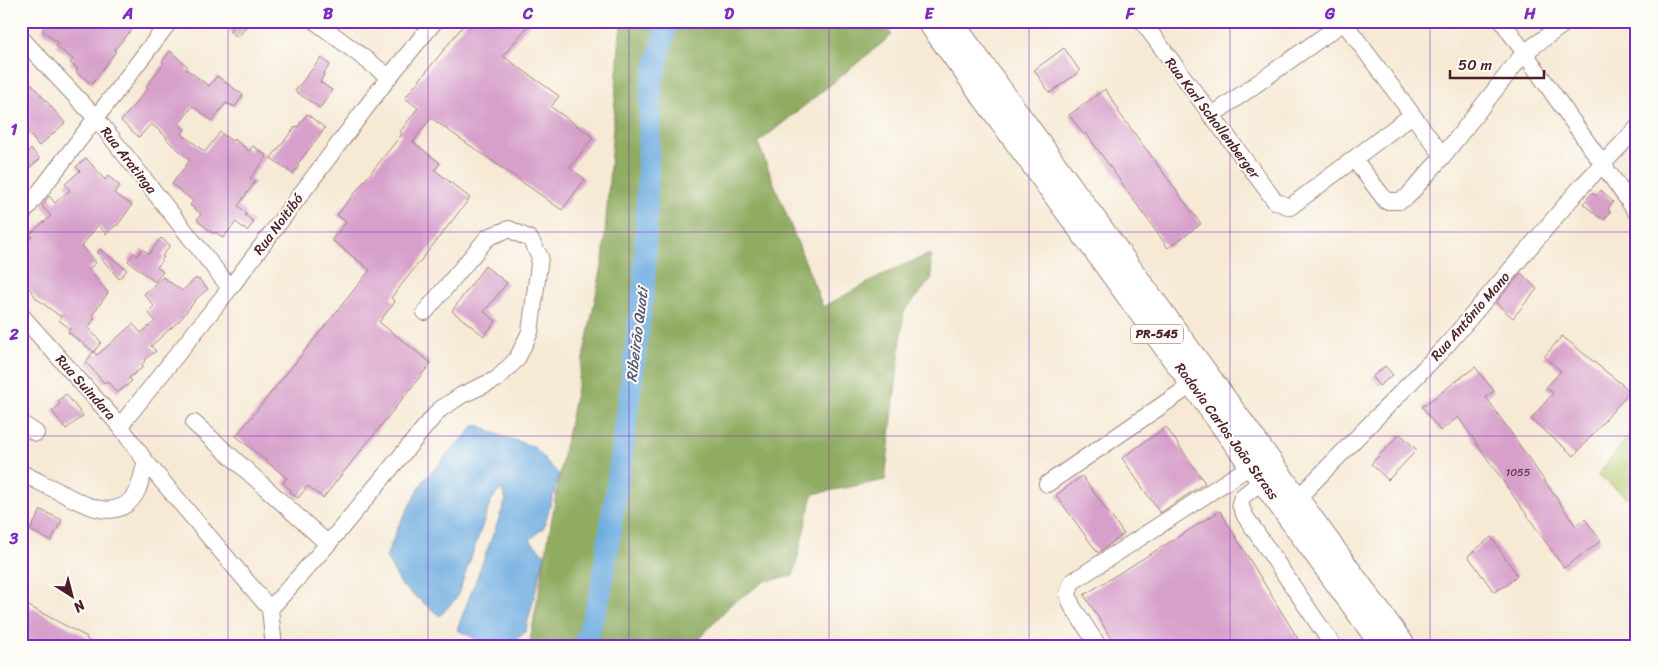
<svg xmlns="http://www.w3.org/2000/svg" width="1658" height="668" font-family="Sriracha,sans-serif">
  <rect width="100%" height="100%" fill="#fdfcf7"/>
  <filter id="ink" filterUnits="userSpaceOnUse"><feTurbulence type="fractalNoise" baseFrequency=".02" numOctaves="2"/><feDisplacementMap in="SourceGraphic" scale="10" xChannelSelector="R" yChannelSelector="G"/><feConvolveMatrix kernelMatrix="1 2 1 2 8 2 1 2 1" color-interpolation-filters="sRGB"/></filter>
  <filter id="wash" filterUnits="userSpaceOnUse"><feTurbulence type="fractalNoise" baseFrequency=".0096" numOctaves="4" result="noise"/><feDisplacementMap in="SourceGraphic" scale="20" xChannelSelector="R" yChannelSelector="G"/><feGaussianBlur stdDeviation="1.12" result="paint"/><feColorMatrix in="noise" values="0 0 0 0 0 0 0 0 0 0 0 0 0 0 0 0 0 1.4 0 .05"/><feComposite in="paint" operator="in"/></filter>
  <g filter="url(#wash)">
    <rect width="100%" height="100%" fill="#f6ead5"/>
    <path fill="#b4c86c" stroke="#7f744c" d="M 1637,424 L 1637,505 L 1598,475 Z"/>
    <path fill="#8fac60" stroke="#6c6646" d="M 621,21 L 881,21 L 892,35 L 758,143 L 823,307 L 896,268 L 930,254 L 932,278 L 904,312 L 885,480 L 813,494 L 793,576 L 765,581 L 731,604 L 692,647 L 529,647 L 563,456 L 603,261 Z"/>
    <path fill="#6eade1" stroke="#5c6686" d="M 476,424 L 501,436 L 533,446 L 559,475 L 544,527 L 530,540 L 545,555 L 525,632 L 508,647 L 494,647 L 457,630 L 506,500 L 501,488 L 491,501 L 457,597 L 440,616 L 402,586 L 386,557 L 399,525 L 424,480 Z"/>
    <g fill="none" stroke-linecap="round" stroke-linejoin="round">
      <path stroke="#6eade1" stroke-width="22" d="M 584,647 L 601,591 L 623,446 L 644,285 L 651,86 L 668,21"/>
    </g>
    <g id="blocks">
      <path fill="#d7a0cb" d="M 48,21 L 139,21 L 114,50 L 116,51 L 92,84 L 76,72 L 78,69 L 70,63 L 73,59 L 56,46 L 58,43 L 42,30 Z
        M 237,21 L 246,27 L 238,37 L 229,31 Z
        M 467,21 L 532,21 L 503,56 L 559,96 L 551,107 L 593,137 L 570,168 L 585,179 L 562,210 L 431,118 L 413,142 L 440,163 L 435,170 L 470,198 L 391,298 L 395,302 L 379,322 L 431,363 L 323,498 L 308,486 L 298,498 L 290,492 L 291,490 L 283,483 L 287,478 L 236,436 L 370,270 L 332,240 L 346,222 L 337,215 L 402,134 L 400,132 L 418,108 L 405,98 Z
        M 1064,48 L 1080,71 L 1050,93 L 1034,70 Z
        M 170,51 L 188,67 L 186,69 L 209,86 L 217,76 L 243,95 L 235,107 L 226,103 L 212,121 L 193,106 L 179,124 L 185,129 L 182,134 L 205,152 L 220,132 L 232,141 L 234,139 L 249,151 L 253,146 L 267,156 L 250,179 L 255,182 L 238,206 L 247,213 L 245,215 L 254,222 L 247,231 L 236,222 L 223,238 L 216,232 L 214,234 L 197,220 L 201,214 L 190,205 L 193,201 L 172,184 L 190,160 L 166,139 L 167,137 L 151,124 L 139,137 L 121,121 L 148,88 L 146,87 L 164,63 L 162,62 Z
        M 321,58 L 330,65 L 323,74 L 324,75 L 320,82 L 332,90 L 320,108 L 295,91 Z
        M 21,75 L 29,83 L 30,82 L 65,123 L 39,146 L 21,124 Z
        M 1105,89 L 1119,110 L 1118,111 L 1201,224 L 1168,248 L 1086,133 L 1084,135 L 1069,115 Z
        M 307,114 L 325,128 L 297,165 L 299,166 L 293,174 L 271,158 L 296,126 L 298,127 Z
        M 31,149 L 40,159 L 21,175 L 21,158 Z
        M 86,158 L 105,180 L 108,176 L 120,186 L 114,193 L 132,205 L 117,226 L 116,225 L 106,234 L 98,225 L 82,246 L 96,263 L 88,269 L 108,293 L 92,315 L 95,318 L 88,328 L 101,342 L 94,352 L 68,332 L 70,329 L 59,320 L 61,317 L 37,299 L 27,285 L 21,290 L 21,246 L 32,237 L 30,234 L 51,216 L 42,206 L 49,196 L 55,203 L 70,190 L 65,184 L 80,171 L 76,167 Z
        M 1601,190 L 1613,202 L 1608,208 L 1610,212 L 1604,220 L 1601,217 L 1600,218 L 1583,204 L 1592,193 L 1596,196 Z
        M 161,238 L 170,245 L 162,256 L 164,257 L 157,267 L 163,272 L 155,282 L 128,261 L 134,253 L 137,256 L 142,249 L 149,254 Z
        M 100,249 L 127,270 L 119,279 L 97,253 Z
        M 485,266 L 507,283 L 484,312 L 496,321 L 484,336 L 452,311 Z
        M 1521,273 L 1537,289 L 1513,318 L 1496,303 Z
        M 163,277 L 182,291 L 196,278 L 197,280 L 199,279 L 208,289 L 197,298 L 180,320 L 151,346 L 156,351 L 144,360 L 145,361 L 141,365 L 143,367 L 129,378 L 132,381 L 117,393 L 107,381 L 104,383 L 86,362 L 93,352 L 97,355 L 133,324 L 141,333 L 155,321 L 148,312 L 154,306 L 144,294 Z
        M 1562,336 L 1630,391 L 1574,456 L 1531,419 L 1553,393 L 1546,388 L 1561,371 L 1544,357 Z
        M 1385,366 L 1393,375 L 1379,386 L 1372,377 Z
        M 1475,367 L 1494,391 L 1486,397 L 1576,526 L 1585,519 L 1601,541 L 1564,568 L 1458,417 L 1440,431 L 1422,407 Z
        M 66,394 L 83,416 L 66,429 L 52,411 L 60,404 L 58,401 Z
        M 1166,427 L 1205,483 L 1160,513 L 1122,458 Z
        M 1400,434 L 1417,450 L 1388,480 L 1371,464 Z
        M 1082,476 L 1124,534 L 1098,553 L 1056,495 Z
        M 41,510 L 62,520 L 51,541 L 30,530 Z
        M 1220,511 L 1303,647 L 1117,647 L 1084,595 Z
        M 1491,537 L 1517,575 L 1507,585 L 1494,592 L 1468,556 Z
        M 21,602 L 87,637 L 86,639 L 101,647 L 21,647 Z"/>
    </g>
  </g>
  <g filter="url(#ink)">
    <use href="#blocks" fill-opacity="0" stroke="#a08480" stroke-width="1"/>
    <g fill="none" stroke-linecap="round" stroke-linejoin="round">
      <g stroke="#a08480" stroke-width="18">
        <path id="minor" d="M 315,21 L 389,77
          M 1142,21 L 1275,201 L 1290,207 L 1412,115
          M 1343,21 L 1443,156
          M 1502,21 L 1637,213
          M 21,38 L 96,118 L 230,288
          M 1211,116 L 1344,22
          M 1354,159 L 1386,201 L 1399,201 L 1407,197 L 1443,156 L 1524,53 L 1568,21
          M 21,216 L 170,21
          M 21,315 L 120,426 L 146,462 L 270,609 L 274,647
          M 21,423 L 36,433
          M 194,423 L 328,544
          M 120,426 L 230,288 L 389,77 L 435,21
          M 21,473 C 34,479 47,486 60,492 C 85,506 121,525 138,489 C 141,481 143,471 146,462
          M 1263,480 L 1242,497 L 1240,504 L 1245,516 L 1334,647
          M 1047,484 L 1193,384
          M 1297,499 L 1446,346 L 1580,188 L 1637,128
          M 270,609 L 328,544 L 439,410 L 462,395 L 497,379 L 517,359 L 530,332 L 540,257 L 530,239 L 509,229 L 488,237 L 425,312
          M 1099,647 L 1072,606 L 1068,594 L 1072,582 L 1252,465"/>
      </g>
      <g stroke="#a08480" stroke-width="26">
        <path id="highway" d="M 929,21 L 1384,647
          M 950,21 L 1404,647"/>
      </g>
      <use href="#minor" stroke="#fff" stroke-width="16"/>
      <use href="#highway" stroke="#fff" stroke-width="24"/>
    </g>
  </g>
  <path fill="none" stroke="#7b2cbf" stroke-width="1" stroke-opacity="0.55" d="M 228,21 L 228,647M 428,21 L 428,647M 629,21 L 629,647M 829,21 L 829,647M 1029,21 L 1029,647M 1230,21 L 1230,647M 1430,21 L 1430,647M 21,232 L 1637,232M 21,436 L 1637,436"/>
  <g text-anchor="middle" stroke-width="4" stroke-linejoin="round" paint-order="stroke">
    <g font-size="11" fill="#6d3f53">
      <text x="1518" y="476">1055</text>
    </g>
    <rect fill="#fdfcf7" stroke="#806168" stroke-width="1" x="1131" y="324.5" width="52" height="19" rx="4"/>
    <g font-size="12" font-weight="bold" fill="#4a1f2b">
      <text x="1157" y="338">PR-545</text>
    </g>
    <g font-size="14" fill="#4a1f2b" stroke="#fdfcf7">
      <text transform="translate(1213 118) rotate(53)" y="5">Rua Karl Schollenberger</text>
      <text transform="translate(129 160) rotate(52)" y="5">Rua Aratinga</text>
      <text transform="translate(278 224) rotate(-53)" y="5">Rua Noitibó</text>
      <text transform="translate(1470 316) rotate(-49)" y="5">Rua Antônio Mano</text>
      <text transform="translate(86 387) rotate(48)" y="5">Rua Suindara</text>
      <text transform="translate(1227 431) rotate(54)" y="5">Rodovia Carlos João Strass</text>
    </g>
    <g font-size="15" font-style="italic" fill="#585874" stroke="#fdfcf7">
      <text transform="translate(637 335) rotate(-83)" y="5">Ribeirão Quati</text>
    </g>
  </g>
  <rect width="1658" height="668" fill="none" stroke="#fdfcf7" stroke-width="55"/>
  <g transform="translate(72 596) rotate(144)" stroke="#fdfcf7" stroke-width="4" paint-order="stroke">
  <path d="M0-4L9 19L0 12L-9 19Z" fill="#4a1f2b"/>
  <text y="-8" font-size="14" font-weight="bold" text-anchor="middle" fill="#4a1f2b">N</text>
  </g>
  <path d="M1450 70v8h94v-8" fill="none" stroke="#4a1f2b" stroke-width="2.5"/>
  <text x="1458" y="70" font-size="15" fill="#4a1f2b" stroke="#fdfcf7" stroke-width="4" paint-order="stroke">50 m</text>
  <rect x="28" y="28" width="1602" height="612" fill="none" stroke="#7b2cbf" stroke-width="2"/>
  <g font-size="16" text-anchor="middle" font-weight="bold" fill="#7b2cbf">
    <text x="128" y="19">A</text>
    <text x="328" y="19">B</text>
    <text x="528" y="19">C</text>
    <text x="729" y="19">D</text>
    <text x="929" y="19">E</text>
    <text x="1130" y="19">F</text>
    <text x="1330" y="19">G</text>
    <text x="1530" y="19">H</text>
    <text x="14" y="135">1</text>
    <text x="14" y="340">2</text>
    <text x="14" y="544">3</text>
  </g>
</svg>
